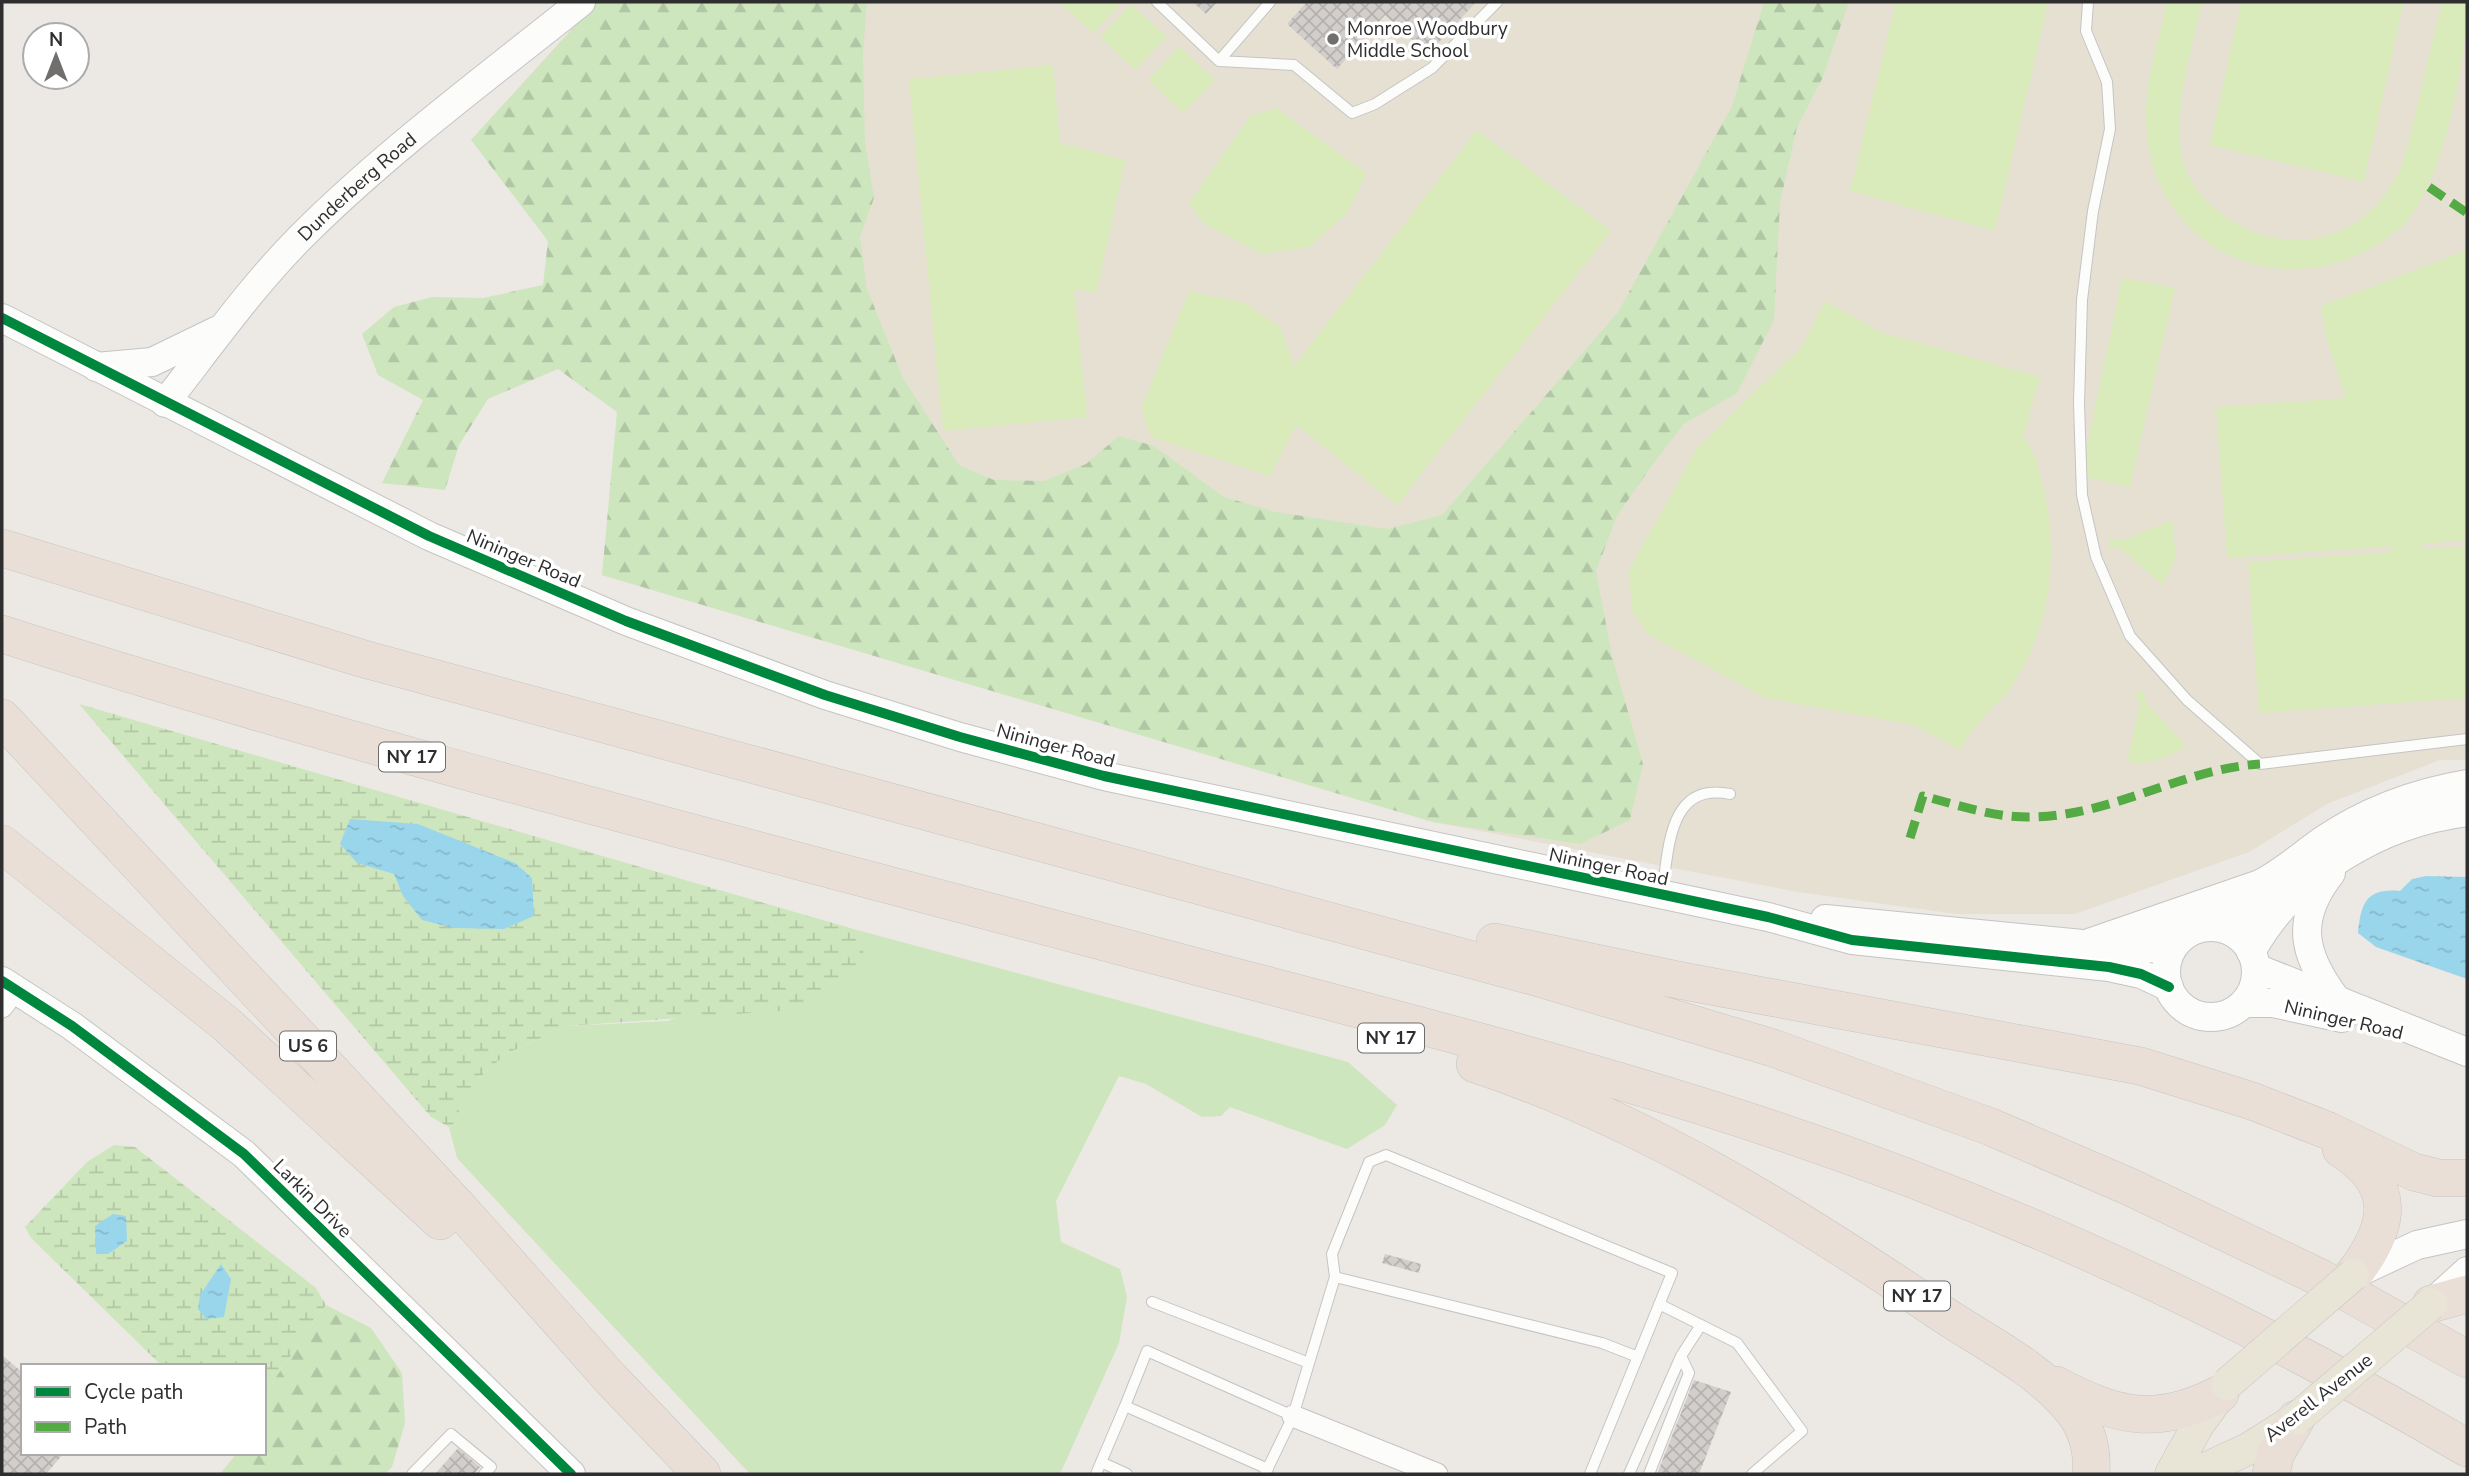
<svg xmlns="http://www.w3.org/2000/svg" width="2469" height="1476" font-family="'Nunito Sans',sans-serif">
  <defs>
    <pattern id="forest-firs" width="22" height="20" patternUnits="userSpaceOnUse" patternTransform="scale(1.75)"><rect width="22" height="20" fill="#cee6be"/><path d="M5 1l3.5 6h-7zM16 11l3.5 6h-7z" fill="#b1c6a4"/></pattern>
    <pattern id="wetland-marsh" width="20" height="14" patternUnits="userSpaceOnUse" patternTransform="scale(1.75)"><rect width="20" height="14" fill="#cee6be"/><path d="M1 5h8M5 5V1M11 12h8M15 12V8" fill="none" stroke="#b1c6a4"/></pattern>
    <pattern id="water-ripples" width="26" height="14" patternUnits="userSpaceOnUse" patternTransform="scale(1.75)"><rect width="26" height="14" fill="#99d6ec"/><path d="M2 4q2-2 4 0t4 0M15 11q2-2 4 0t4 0" fill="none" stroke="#84b8cb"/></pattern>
    <pattern id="building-cross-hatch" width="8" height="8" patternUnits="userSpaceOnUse" patternTransform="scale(1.75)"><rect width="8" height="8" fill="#d1cecb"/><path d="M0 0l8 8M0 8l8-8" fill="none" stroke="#b4b1af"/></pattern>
  </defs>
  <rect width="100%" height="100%" fill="#ece8e4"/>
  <path fill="#e6e0d3" d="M 596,2 L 2467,2 L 2467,760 L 2440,760 L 2327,804 L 2249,852 L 2075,914 L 1956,914 L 1798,892 L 1433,822 L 602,575 L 631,327 L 471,140 Z"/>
  <path fill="#cee6be" d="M 857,930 L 1348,1062 L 1397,1105 L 1385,1125 L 1347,1149 L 1230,1107 L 1221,1116 L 1202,1117 L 1146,1084 L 1119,1076 L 1056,1201 L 1061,1242 L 1120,1269 L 1127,1297 L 1119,1343 L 1060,1474 L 750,1474 L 457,1158 L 449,1127 L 457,1124 L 460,1105 L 480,1077 L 506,1054 L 567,1026 L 668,1021 L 864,939 Z"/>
  <path fill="url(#forest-firs)" d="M 597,2 L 867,2 L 863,54 L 865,141 L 874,198 L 860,237 L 867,289 L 903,378 L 959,465 L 994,480 L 1044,481 L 1086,464 L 1119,436 L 1154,446 L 1224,497 L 1276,512 L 1387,529 L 1442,515 L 1618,312 L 1732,106 L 1764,2 L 1849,2 L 1822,79 L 1797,127 L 1780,203 L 1774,320 L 1737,393 L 1684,424 L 1650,468 L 1617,516 L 1596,571 L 1612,656 L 1643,764 L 1630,820 L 1580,844 L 1433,822 L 602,575 L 617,412 L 558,369 L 488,399 L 459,445 L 445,490 L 382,483 L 423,400 L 378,375 L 362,334 L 394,307 L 432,297 L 483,298 L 543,285 L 548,241 L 471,140 Z
    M 326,1305 L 371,1328 L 402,1373 L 405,1423 L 392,1467 L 385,1474 L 220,1474 L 237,1453 L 264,1453 L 264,1394 Z"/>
  <path fill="url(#wetland-marsh)" d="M 79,704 L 857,930 L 864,939 L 863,961 L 831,991 L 794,1010 L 567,1026 L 506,1054 L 480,1077 L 460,1105 L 457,1124 L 449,1127 L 431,1117 Z
    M 114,1145 L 135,1147 L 316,1288 L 326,1305 L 264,1394 L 264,1366 L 162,1366 L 31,1238 L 25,1227 L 87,1162 Z"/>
  <path fill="#d9eabb" d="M 1059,2 L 1123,2 L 1093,33 Z
    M 1896,2 L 2048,2 L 1995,231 L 1850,191 Z
    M 2167,2 L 2202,2 C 2192,50 2170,118 2184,165 C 2191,186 2206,202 2223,215 C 2293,267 2382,235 2406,152 L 2442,2 L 2467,2 C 2467,57 2443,189 2401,227 C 2310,308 2167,268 2148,143 C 2140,95 2157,47 2167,2 Z
    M 2241,2 L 2404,2 L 2364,182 L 2210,145 Z
    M 1131,4 L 1167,37 L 1135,70 L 1100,37 Z
    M 1179,47 L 1215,80 L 1183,113 L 1148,80 Z
    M 1053,65 L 1060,143 L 1125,160 L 1097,292 L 1074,289 L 1087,417 L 943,431 L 909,79 Z
    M 1276,108 L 1367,173 L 1347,213 L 1309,247 L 1262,254 L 1203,223 L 1189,203 L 1250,116 Z
    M 1477,130 L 1611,231 L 1397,505 L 1296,425 L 1270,476 L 1151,437 L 1141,409 L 1189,291 L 1245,303 L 1281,328 L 1294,366 Z
    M 2467,250 L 2467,540 L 2421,544 L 2426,549 L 2467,546 L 2467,698 L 2259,713 L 2248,562 L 2388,552 L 2394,546 L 2227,558 L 2216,407 L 2346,398 L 2328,344 L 2321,306 Z
    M 2122,278 L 2175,288 L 2130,487 L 2081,476 Z
    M 1825,301 L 1881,332 L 2040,377 L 2023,437 C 2036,452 2038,467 2043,486 C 2059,552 2052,619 2017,678 C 2002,705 1972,721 1961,750 L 1914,725 L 1766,698 L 1649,635 L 1632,611 L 1629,570 L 1697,448 L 1802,346 Z
    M 2172,520 L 2176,556 L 2163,585 L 2119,548 L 2108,548 L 2110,538 L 2121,541 Z
    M 2144,690 L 2145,701 L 2186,746 C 2166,759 2151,765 2127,762 L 2140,703 L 2134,693 Z"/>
  <path fill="url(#water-ripples)" d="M 350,819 L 418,824 L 515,863 L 532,878 L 534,916 L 504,929 L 454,928 L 422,920 L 403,896 L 394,874 L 357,863 L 340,844 Z
    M 2426,876 L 2467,877 L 2467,979 L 2376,947 L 2358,933 C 2361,902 2367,888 2400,891 L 2412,879 Z
    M 113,1214 L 126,1216 L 127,1241 L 108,1254 L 96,1254 L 95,1226 Z
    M 221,1264 L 231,1279 L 224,1317 L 206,1319 L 198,1309 L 200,1295 Z"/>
  <path fill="url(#building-cross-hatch)" d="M 1193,2 L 1217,2 L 1206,14 Z
    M 1307,2 L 1476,2 L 1428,54 L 1385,15 L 1337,69 L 1287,24 Z
    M 1385,1254 L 1421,1264 L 1419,1273 L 1382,1263 Z
    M 2,1355 L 23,1373 L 23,1453 L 64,1453 L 46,1474 L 2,1474 Z
    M 1694,1380 L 1731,1392 L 1699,1474 L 1657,1474 Z
    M 458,1448 L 480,1467 L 474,1474 L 435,1474 Z"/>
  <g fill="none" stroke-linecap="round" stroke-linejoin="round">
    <g stroke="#c5c4c5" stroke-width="12">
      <path id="lane" d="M 1157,2 L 1219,61 L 1294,65 L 1352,113 L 1375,104 L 1432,68 L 1497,2
        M 2088,2 L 2086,31 L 2107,82 L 2110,129 L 2093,211 L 2082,300 L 2079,403 L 2082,495 L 2096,557 L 2130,636 L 2187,700 L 2260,764 L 2467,739
        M 1219,61 L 1270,2
        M 1662,892 C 1669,850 1668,781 1730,794
        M 1335,1277 L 1602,1343 L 1638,1357
        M 1152,1302 L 1309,1363
        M 1659,1304 L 1701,1325
        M 1125,1406 L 1147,1351 L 1293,1416
        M 1101,1462 L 1127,1474
        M 412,1474 L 451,1434 L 491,1467 L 484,1474
        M 1096,1474 L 1125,1406 L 1268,1469
        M 1265,1474 L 1293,1416 L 1335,1277 L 1332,1254 L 1369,1162 L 1386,1155 L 1672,1273 L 1590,1474
        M 1629,1474 L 1681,1356 L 1701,1325 L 1737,1343 L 1802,1431 L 1752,1474
        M 1649,1474 L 1689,1373 L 1681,1356"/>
    </g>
    <g stroke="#c5c4c5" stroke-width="23">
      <path id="street" d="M 2,1007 L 15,990
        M 1293,1416 L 1437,1474"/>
    </g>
    <g stroke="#c5c4c5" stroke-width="30">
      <g id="secondary">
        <path d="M 2,318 L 429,536 L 626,621 L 825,695 L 960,737 L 1104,776 L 1768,917 L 1852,940 L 2109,967 L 2141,974 L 2169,987"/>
        <path d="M 96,367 L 152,362 L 216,331"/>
        <path id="s1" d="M 165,403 C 212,343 256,280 311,227 C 394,146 490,75 581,2"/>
        <path d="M 2331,873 C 2295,919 2302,954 2336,999"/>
        <path d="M 1825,919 L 2134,949 L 2156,948 L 2176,942"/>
        <path d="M 2216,927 L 2249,912 L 2278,881"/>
        <circle cx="2211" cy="972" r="45"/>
        <path d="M 2086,944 L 2260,884 C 2283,872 2301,856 2322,841 C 2367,810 2414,793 2467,784"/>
        <path d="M 2251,952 C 2294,874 2380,823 2467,812"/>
        <path d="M 2256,968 L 2467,1052"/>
        <path d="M 2,981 L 72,1026 L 244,1154 L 571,1474"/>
        <path d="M 2244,1003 L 2273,1003 L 2342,1018"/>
        <path d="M 2353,1275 L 2417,1245 L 2467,1234"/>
        <path d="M 2433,1302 L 2467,1271"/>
      </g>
    </g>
    <g stroke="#c6c5c4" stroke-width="33">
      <path id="primary" d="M 2171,1474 L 2198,1425 L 2224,1389
        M 2194,1474 L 2248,1449 L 2296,1419"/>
    </g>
    <g stroke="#c6c5c4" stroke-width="38">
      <path id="highway" d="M 2,548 L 364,659 L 1539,978 L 1773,1048 L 1991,1127 L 2130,1187 L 2321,1278 L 2467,1359
        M 2,634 C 380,755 765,851 1149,954 C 1355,1009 1564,1060 1766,1127 C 2011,1208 2246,1318 2467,1448
        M 2,718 L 461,1210 L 610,1378 L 702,1474
        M 2,844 L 226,1024 L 440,1221
        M 1495,942 L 1683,981 L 2140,1066 L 2252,1101 L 2329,1131 L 2414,1172 L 2438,1178 L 2467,1178
        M 1475,1064 C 1644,1120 1794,1214 1941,1313 C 1983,1341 2036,1367 2069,1406 C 2086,1425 2093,1449 2091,1474
        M 2341,1149 C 2398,1185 2391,1226 2353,1275
        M 2431,1304 L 2467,1294
        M 2056,1385 C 2117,1417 2156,1427 2220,1394
        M 2271,1474 L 2276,1453 L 2296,1419"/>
    </g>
    <use href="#lane" stroke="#fcfcfb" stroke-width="10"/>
    <use href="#street" stroke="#fcfcfb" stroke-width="21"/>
    <use href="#secondary" stroke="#fcfcfb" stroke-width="28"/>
    <use href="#primary" stroke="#e8e4d6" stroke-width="32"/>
    <use href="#highway" stroke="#eadfd6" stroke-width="37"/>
    <g stroke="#c6c5c4" stroke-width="33" stroke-linecap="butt">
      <path id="primary-bridge" d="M 2227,1384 L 2353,1275
        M 2296,1419 L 2431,1304"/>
    </g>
    <use href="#primary-bridge" stroke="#e8e4d6" stroke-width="32"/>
    <path stroke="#54ab44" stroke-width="9" stroke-dasharray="18 9" stroke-linecap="butt" d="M 2429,187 L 2467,213
      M 1910,838 L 1923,796 C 1958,805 1995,818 2032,817 C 2112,816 2182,769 2260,764"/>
    <g stroke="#fff" stroke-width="15">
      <path id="cycleway" d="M 2,318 L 429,536 L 626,621 L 825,695 L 960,737 L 1104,776 L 1768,917 L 1852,940 L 2109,967 L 2141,974 L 2169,987
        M 2,981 L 72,1026 L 244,1154 L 571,1474"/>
    </g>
    <use href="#cycleway" stroke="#00873e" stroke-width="10"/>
  </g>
  <circle fill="#706f6e" stroke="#fff" stroke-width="2.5" cx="1333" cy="39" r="7"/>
  <g text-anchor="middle" stroke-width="7" stroke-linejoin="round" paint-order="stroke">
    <g fill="#fff" stroke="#6d6d6d" stroke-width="2">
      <rect x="379" y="742.5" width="66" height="29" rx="5"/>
      <rect x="1358" y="1023.5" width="66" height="29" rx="5"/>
      <rect x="280" y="1031.5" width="56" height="29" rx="5"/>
      <rect x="1884" y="1281.5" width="66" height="29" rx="5"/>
    </g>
    <g font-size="18" font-weight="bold" fill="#2e2e2e">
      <text x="412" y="763">NY 17</text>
      <text x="1391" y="1044">NY 17</text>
      <text x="308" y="1052">US 6</text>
      <text x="1917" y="1302">NY 17</text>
    </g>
    <g font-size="19" fill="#2e2e2e" stroke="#fff" text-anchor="start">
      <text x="1347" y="35">Monroe Woodbury<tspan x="1347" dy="22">Middle School</tspan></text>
    </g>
    <g font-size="19" fill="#2e2e2e" stroke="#fff">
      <text dy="7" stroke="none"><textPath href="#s1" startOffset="290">Dunderberg Road</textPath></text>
      <text transform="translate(524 558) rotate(23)" y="7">Nininger Road</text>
      <text transform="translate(1056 745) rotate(15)" y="7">Nininger Road</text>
      <text transform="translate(1609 866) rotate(12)" y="7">Nininger Road</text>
      <text transform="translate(2344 1019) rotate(13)" y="7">Nininger Road</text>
      <text transform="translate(313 1198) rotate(45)" y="7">Larkin Drive</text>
      <text transform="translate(2318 1397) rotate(-38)" y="7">Averell Avenue</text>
    </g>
  </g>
  <rect width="2469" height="1476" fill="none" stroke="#2e2e2e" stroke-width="7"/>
  <rect x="21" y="1364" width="245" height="91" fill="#ffffff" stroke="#ababab" stroke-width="2"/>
  <rect x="35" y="1387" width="35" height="10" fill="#00873e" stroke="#ababab" stroke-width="2"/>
  <text x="84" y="1399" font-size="21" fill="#2e2e2e">Cycle path</text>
  <rect x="35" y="1422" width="35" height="10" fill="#54ab44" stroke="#ababab" stroke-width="2"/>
  <text x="84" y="1434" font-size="21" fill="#2e2e2e">Path</text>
  <g transform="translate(56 56)"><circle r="33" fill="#ffffff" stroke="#ababab" stroke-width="2"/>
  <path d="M0-5L12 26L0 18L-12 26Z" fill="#706f6e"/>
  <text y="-10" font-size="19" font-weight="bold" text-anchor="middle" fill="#2e2e2e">N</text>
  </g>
</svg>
